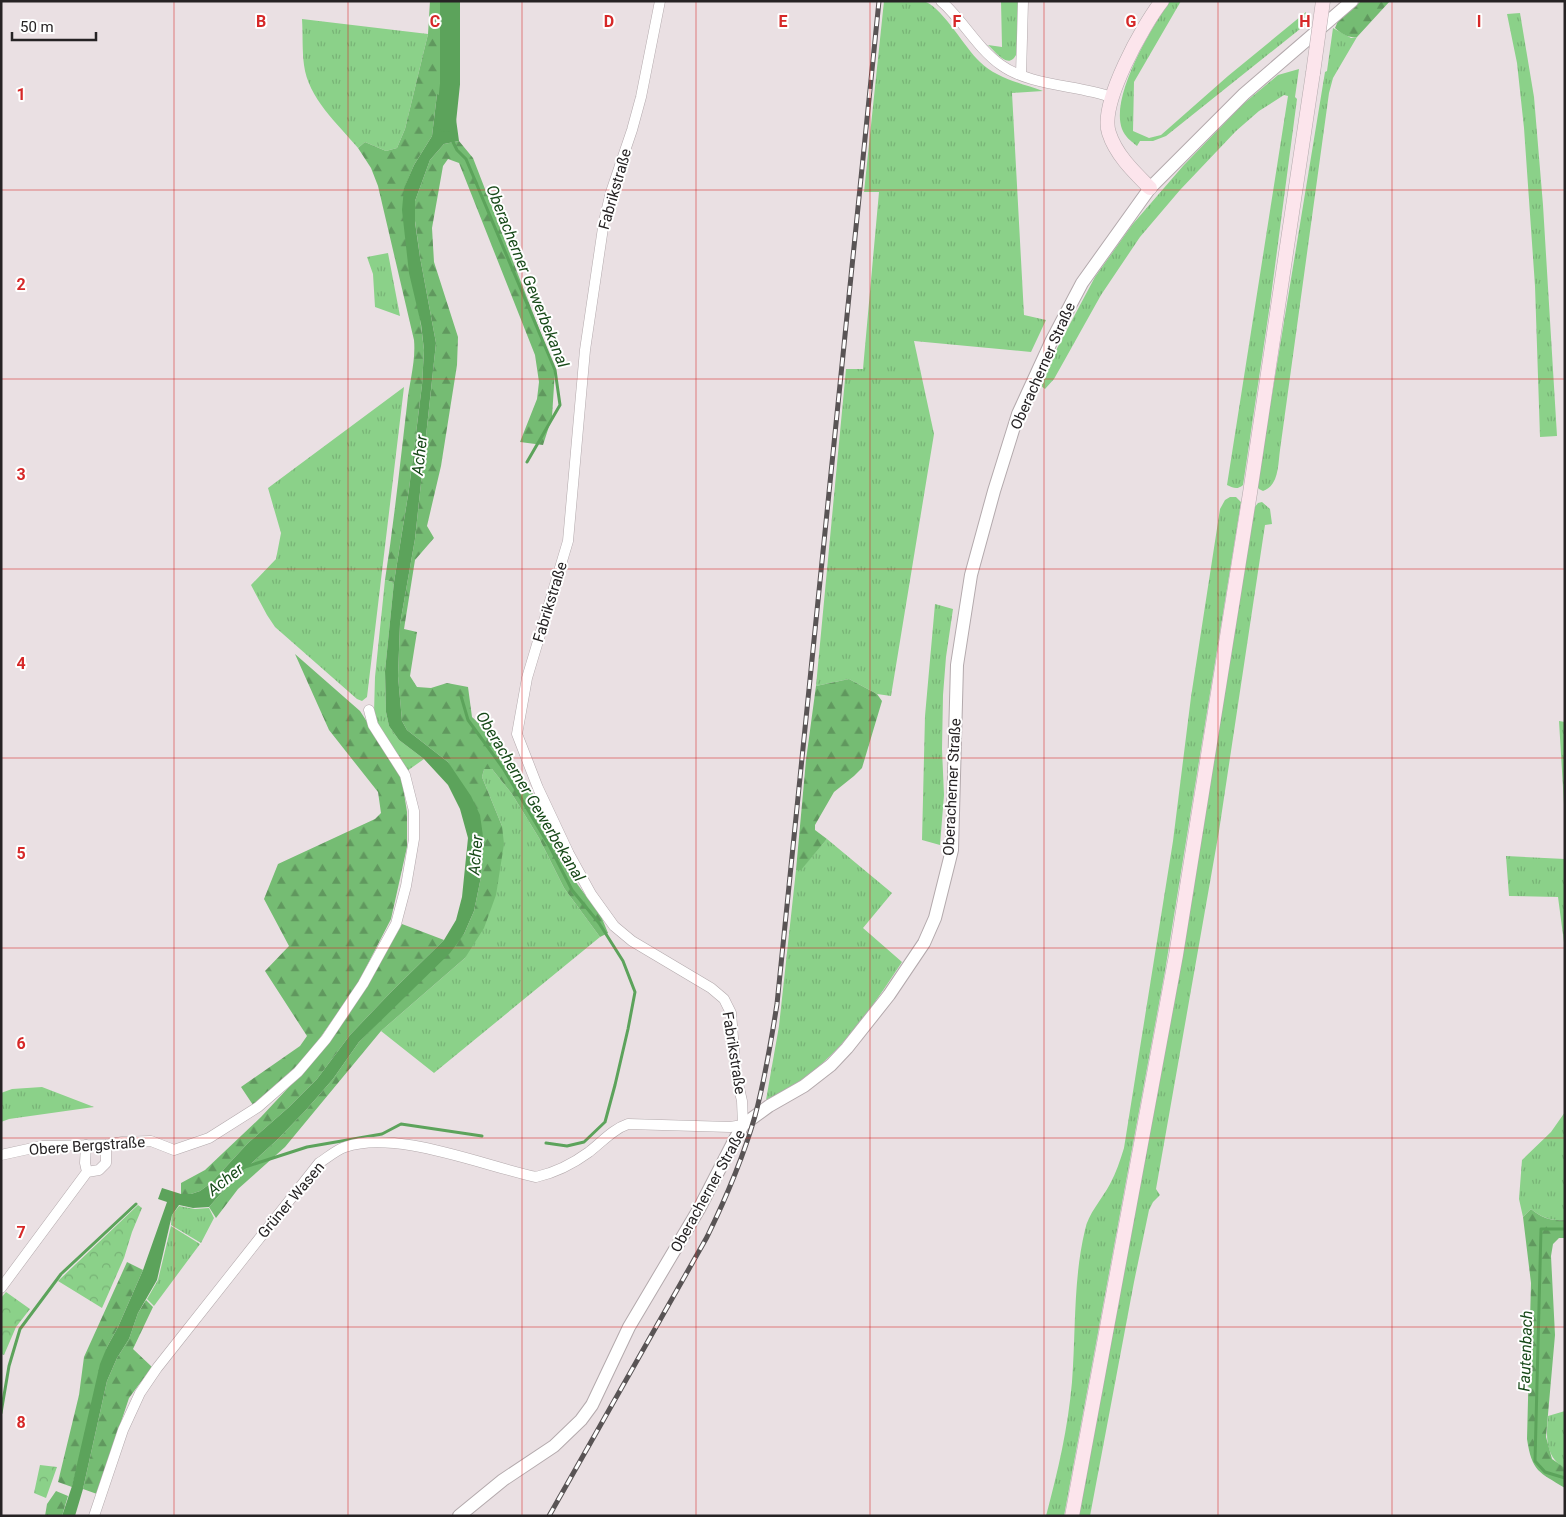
<svg xmlns="http://www.w3.org/2000/svg" width="1566" height="1517" font-family="Roboto,sans-serif">
  <defs>
    <pattern id="grass-tufts" width="24" height="20" patternUnits="userSpaceOnUse" patternTransform="scale(1.25)"><rect width="24" height="20" fill="#8bd189"/><path d="M3 7l-1-3M5 7V3M7 7l1-3M15 17l-1-3M17 17v-4M19 17l1-3" fill="none" stroke="#78b376"/></pattern>
    <pattern id="forest-firs" width="22" height="20" patternUnits="userSpaceOnUse" patternTransform="scale(1.25)"><rect width="22" height="20" fill="#75bc73"/><path d="M5 1l3.5 6h-7zM16 11l3.5 6h-7z" fill="#60985e"/></pattern>
    <pattern id="park-crowns" width="20" height="18" patternUnits="userSpaceOnUse" patternTransform="scale(1.25)"><rect width="20" height="18" fill="#8bd189"/><path d="M2 6a3 3 0 1 1 6 0M12 15a3 3 0 1 1 6 0" fill="none" stroke="#78b376"/></pattern>
  </defs>
  <rect width="100%" height="100%" fill="#eae0e3"/>
  <path fill="url(#grass-tufts)" d="M 884,1 C 894,1 917,0 926,2 C 944,10 965,48 980,62 C 996,78 1023,84 1043,91 L 1012,93 L 1024,315 L 1046,320 L 1031,352 L 914,341 L 934,434 L 891,696 L 877,694 L 849,679 L 816,686 L 846,369 L 863,369 L 879,192 L 864,192 Z
    M 1001,1 L 1019,1 L 1017,53 C 1009,71 997,53 988,45 L 1002,47 Z
    M 1170,1 L 1181,1 L 1134,82 L 1133,131 L 1149,138 L 1161,135 L 1228,76 L 1306,12 L 1305,25 L 1166,136 L 1153,141 L 1140,141 L 1137,146 C 1131,141 1125,137 1122,129 C 1110,97 1151,28 1170,1 Z
    M 1520,13 L 1534,97 L 1543,205 L 1557,436 L 1540,437 L 1535,286 L 1524,128 L 1517,63 L 1507,14 Z
    M 302,19 L 428,34 L 405,129 L 397,148 L 386,151 L 365,142 L 358,148 C 338,124 308,98 304,65 C 302,50 303,34 302,19 Z
    M 1333,28 L 1351,38 L 1357,37 L 1333,78 L 1329,93 L 1280,450 C 1278,464 1279,486 1263,491 L 1259,489 L 1257,486 L 1325,72 L 1327,71 Z
    M 1299,69 L 1295,97 L 1297,99 L 1270,304 L 1243,485 C 1237,490 1234,488 1227,485 L 1288,96 L 1284,95 L 1259,111 L 1236,131 L 1180,190 L 1140,237 L 1101,295 L 1054,379 L 1045,389 L 1038,384 L 1095,277 L 1132,225 L 1183,166 L 1242,105 L 1278,75 Z
    M 388,253 L 400,316 L 375,307 L 373,274 L 367,257 Z
    M 404,387 L 367,697 L 362,701 L 357,699 L 275,627 L 267,615 L 251,585 L 276,559 L 281,533 L 268,488 Z
    M 1230,497 L 1236,497 L 1241,502 L 1165,971 L 1064,1516 L 1046,1516 C 1058,1471 1068,1428 1072,1382 C 1076,1331 1073,1280 1085,1230 C 1088,1214 1102,1199 1110,1184 C 1116,1173 1120,1161 1124,1148 L 1173,841 L 1191,697 L 1220,509 L 1225,500 Z
    M 1262,502 L 1270,509 L 1272,524 L 1265,525 L 1219,831 L 1156,1189 L 1160,1195 L 1153,1202 L 1149,1210 L 1134,1282 L 1090,1516 L 1078,1516 L 1254,508 L 1258,503 Z
    M 385,580 L 394,582 L 385,671 L 386,712 L 389,726 L 399,740 L 424,759 L 407,771 L 379,728 L 374,713 L 375,677 Z
    M 935,604 L 953,609 L 946,657 L 943,695 L 942,749 L 944,795 L 940,845 L 922,840 L 925,716 Z
    M 1559,721 L 1565,722 L 1565,821 Z
    M 484,769 L 492,769 L 512,794 L 539,838 L 564,888 L 600,937 L 434,1073 L 381,1031 L 465,958 L 502,826 L 482,777 Z
    M 827,839 L 892,893 L 863,928 L 902,962 C 873,1006 839,1057 794,1085 C 785,1091 775,1095 766,1100 L 779,1026 L 796,870 L 801,869 Z
    M 1506,856 L 1565,859 L 1565,950 L 1558,897 L 1509,896 Z
    M 42,1087 L 94,1107 L 9,1119 L 1,1122 L 1,1093 L 12,1089 Z
    M 1565,1112 L 1565,1220 C 1551,1221 1542,1218 1531,1209 L 1523,1217 L 1519,1199 L 1522,1160 L 1551,1132 Z
    M 179,1206 L 195,1209 L 209,1208 L 214,1218 L 201,1243 L 171,1225 L 172,1215 Z
    M 171,1226 L 200,1244 L 154,1306 L 147,1299 L 158,1280 Z
    M 1565,1411 L 1565,1468 C 1545,1458 1546,1436 1548,1416 Z"/>
  <path fill="url(#forest-firs)" d="M 430,1 L 460,1 L 460,8 L 453,97 L 437,94 L 432,136 L 414,165 L 404,189 L 424,350 L 422,385 L 409,489 L 394,582 L 385,580 C 394,522 400,464 407,405 C 409,383 416,362 414,340 L 378,186 L 371,168 L 358,148 L 365,142 L 386,151 L 397,148 L 405,129 L 428,34 Z
    M 1361,1 L 1390,1 L 1357,37 C 1348,38 1342,34 1335,28 L 1338,21 Z
    M 459,141 L 473,158 L 555,370 L 552,417 L 543,445 L 520,442 L 537,399 L 539,382 L 535,355 L 459,163 L 448,159 L 443,166 L 432,228 L 434,262 L 458,337 L 457,365 L 441,466 L 427,526 L 434,538 L 415,560 L 404,629 L 417,632 L 410,676 L 417,687 L 431,688 L 447,683 L 468,687 L 472,717 L 486,730 L 514,774 L 535,796 L 563,854 L 572,877 L 601,916 L 608,933 L 600,937 L 564,888 L 539,838 L 512,794 L 492,769 L 484,769 L 482,777 L 502,826 L 504,844 L 496,895 L 484,928 L 465,958 L 381,1031 L 285,1147 L 238,1189 L 216,1218 L 209,1207 L 231,1182 L 277,1140 L 306,1110 L 333,1079 L 359,1042 L 464,934 L 474,911 L 481,877 L 483,836 L 448,762 L 407,730 L 402,721 L 398,676 L 400,624 L 415,539 L 436,343 L 420,257 L 415,221 L 415,201 L 430,160 L 444,144 Z
    M 295,654 L 360,711 L 401,774 L 407,812 L 407,847 L 391,919 L 357,985 L 320,1038 L 299,1064 L 253,1105 L 241,1087 L 300,1046 L 307,1036 L 265,971 L 289,946 L 264,899 L 278,864 L 375,819 L 381,813 L 378,792 L 329,730 Z
    M 849,679 L 877,694 L 882,701 L 862,768 L 854,776 L 834,792 L 815,825 L 815,830 L 827,839 L 801,870 L 796,870 L 806,760 L 816,686 Z
    M 402,924 L 444,940 L 392,991 L 350,1035 L 317,1079 L 289,1107 L 248,1143 L 211,1183 L 200,1191 L 191,1194 L 181,1194 L 181,1183 L 205,1170 L 261,1117 L 316,1058 L 363,993 Z
    M 1531,1209 C 1542,1218 1550,1221 1565,1220 L 1565,1238 L 1559,1238 L 1553,1244 L 1551,1256 L 1555,1335 L 1546,1437 L 1552,1459 L 1565,1468 L 1565,1488 C 1539,1472 1532,1472 1527,1439 L 1531,1283 L 1523,1217 Z
    M 127,1262 L 143,1270 L 118,1327 L 107,1347 L 72,1487 L 58,1482 L 79,1395 L 84,1357 Z
    M 146,1300 L 153,1307 L 133,1349 L 152,1367 L 129,1398 L 97,1494 L 83,1489 L 107,1381 L 117,1358 L 129,1339 L 138,1313 Z
    M 56,1491 L 68,1496 L 62,1516 L 45,1516 L 47,1504 Z"/>
  <path fill="url(#park-crowns)" d="M 138,1205 L 142,1208 L 132,1232 L 124,1258 L 102,1308 L 58,1281 Z
    M 6,1292 L 30,1309 L 16,1327 L 4,1355 L 1,1354 L 1,1298 Z
    M 40,1465 L 57,1467 L 46,1498 L 34,1493 Z"/>
  <path fill="#5ca35b" d="M 437,94 L 453,97 L 459,141 L 444,144 L 430,160 L 415,201 L 415,222 L 420,257 L 436,343 L 415,539 L 400,624 L 398,676 L 402,721 L 407,730 L 448,762 L 471,796 L 480,815 L 483,836 L 481,877 L 474,911 L 464,934 L 450,953 L 359,1042 L 333,1079 L 306,1110 L 277,1140 L 231,1182 L 209,1207 L 193,1208 L 179,1205 L 172,1215 L 157,1280 L 138,1313 L 129,1339 L 117,1358 L 107,1381 L 83,1489 L 75,1516 L 62,1516 L 72,1486 L 100,1364 L 107,1347 L 118,1327 L 143,1270 L 167,1202 L 158,1199 L 162,1188 L 181,1194 L 191,1194 L 200,1191 L 211,1183 L 248,1143 L 289,1107 L 317,1079 L 350,1035 L 392,991 L 444,940 L 456,920 L 462,897 L 468,838 L 460,809 L 448,785 L 424,759 L 399,740 L 389,726 L 386,712 L 385,671 L 394,582 L 409,489 L 422,385 L 424,350 L 421,324 L 409,273 L 402,210 L 404,188 L 414,165 L 432,136 Z"/>
  <g fill="none" stroke-linecap="round" stroke-linejoin="round">
    <path stroke="#5ca35b" stroke-width="3" d="M 452,140 L 457,150 L 466,159 L 555,370 L 560,405 L 527,462
      M 461,696 L 468,720 L 503,768 L 550,847 L 572,890 L 599,923 L 623,961 L 635,992 L 628,1029 L 615,1085 L 605,1122 L 584,1142 L 567,1146 L 546,1143
      M 245,1167 L 307,1147 L 382,1134 L 401,1124 L 482,1136
      M 1565,1229 L 1541,1229 L 1535,1461 L 1545,1472 L 1565,1478
      M 1,1413 L 9,1366 L 20,1329 L 61,1274 L 136,1204"/>
    <path stroke="#5ca35b" stroke-width="20" d="M 446,122 L 450,84 L 450,1"/>
    <g stroke="#b3a9ac" stroke-width="11">
      <path id="minor" d="M 941,1 C 963,20 977,48 1001,65 C 1030,86 1078,85 1111,97
        M 1021,75 L 1023,1
        M 86,1145 L 85,1163 L 87,1172
        M 1,1155 L 42,1146 L 106,1145 L 122,1142 L 151,1141 L 174,1150 L 209,1138 L 258,1107 L 298,1072 L 326,1039 L 363,984 L 396,924 L 406,886 L 414,839 L 414,811 L 405,775 L 373,725 L 369,710
        M 1,1288 L 87,1172 L 99,1170 L 106,1163 L 106,1145
        M 94,1516 L 123,1430 L 140,1393 L 157,1368 L 319,1163 C 327,1158 336,1150 345,1147 C 395,1129 484,1166 536,1177 C 554,1173 574,1163 589,1152 C 602,1142 613,1129 628,1124 L 730,1127 L 743,1125 L 742,1101 L 736,1075 L 731,1013 L 724,999 L 711,988 L 632,941 L 614,926 L 591,894 L 569,854 L 538,788 L 517,734 L 527,678 L 568,541 L 585,350 L 604,221 L 611,192 L 632,130 L 641,97 L 660,1"/>
    </g>
    <g stroke="#b3a9ac" stroke-width="14">
      <path id="tertiary" d="M 459,1516 L 503,1480 L 554,1446 L 581,1420 L 592,1405 L 629,1327 L 699,1209 L 734,1141 L 743,1125 L 769,1106 L 804,1086 L 831,1065 L 847,1048 L 889,995 L 924,943 L 935,918 L 952,850 L 957,665 L 971,575 L 994,491 L 1018,414 L 1052,340 L 1082,283 L 1150,188 L 1244,94 L 1352,1"/>
    </g>
    <g stroke="#b3a9ac" stroke-width="15">
      <path id="secondary" d="M 1150,188 C 1134,172 1116,155 1109,133 C 1099,104 1143,25 1162,1
        M 1072,1516 L 1176,955 L 1250,493 L 1313,73"/>
    </g>
    <use href="#minor" stroke="#fff" stroke-width="10"/>
    <use href="#tertiary" stroke="#fff" stroke-width="12"/>
    <use href="#secondary" stroke="#fce5ec" stroke-width="14"/>
    <g stroke="#595455" stroke-width="5">
      <path id="rail" d="M 549,1516 L 707,1237 C 726,1198 743,1158 755,1116 C 765,1079 771,1042 777,1004 L 879,1"/>
    </g>
    <use href="#rail" stroke="#fff" stroke-width="3" stroke-dasharray="9" stroke-linecap="butt"/>
    <g stroke="#b3a9ac" stroke-width="15" stroke-linecap="butt">
      <path id="secondary-bridge" d="M 1313,73 L 1323,1"/>
    </g>
    <use href="#secondary-bridge" stroke="#fce5ec" stroke-width="14"/>
  </g>
  <path fill="none" stroke="#d62828" stroke-width="1" stroke-opacity="0.55" d="M 174,1 L 174,1516M 348,1 L 348,1516M 522,1 L 522,1516M 696,1 L 696,1516M 870,1 L 870,1516M 1044,1 L 1044,1516M 1218,1 L 1218,1516M 1392,1 L 1392,1516M 1,190 L 1565,190M 1,379 L 1565,379M 1,569 L 1565,569M 1,758 L 1565,758M 1,948 L 1565,948M 1,1138 L 1565,1138M 1,1327 L 1565,1327"/>
  <g text-anchor="middle" stroke-width="4" stroke-linejoin="round" paint-order="stroke">
    <g font-size="15" fill="#262324" stroke="#fff">
      <text transform="translate(615 189) rotate(-74)" y="5">Fabrikstraße</text>
      <text transform="translate(1043 366) rotate(-66)" y="5">Oberacherner Straße</text>
      <text transform="translate(550 602) rotate(-73)" y="5">Fabrikstraße</text>
      <text transform="translate(952 787) rotate(-87)" y="5">Oberacherner Straße</text>
      <text transform="translate(734 1053) rotate(81)" y="5">Fabrikstraße</text>
      <text transform="translate(87 1146) rotate(-4)" y="5">Obere Bergstraße</text>
      <text transform="translate(708 1191) rotate(-61)" y="5">Oberacherner Straße</text>
      <text transform="translate(291 1200) rotate(-50)" y="5">Grüner Wasen</text>
    </g>
    <g font-size="16" font-style="italic" fill="#174918" stroke="#fff">
      <text transform="translate(528 276) rotate(68)" y="6">Oberacherner Gewerbekanal</text>
      <text transform="translate(419 455) rotate(-84)" y="6">Acher</text>
      <text transform="translate(531 796) rotate(59)" y="6">Oberacherner Gewerbekanal</text>
      <text transform="translate(475 855) rotate(-85)" y="6">Acher</text>
      <text transform="translate(225 1179) rotate(-38)" y="6">Acher</text>
      <text transform="translate(1525 1351) rotate(-88)" y="6">Fautenbach</text>
    </g>
  </g>
  <g font-size="16" text-anchor="middle" font-weight="bold" fill="#d62828" stroke="#fff" stroke-width="4" stroke-linejoin="round" paint-order="stroke">
    <text x="261" y="27">B</text>
    <text x="435" y="27">C</text>
    <text x="609" y="27">D</text>
    <text x="783" y="27">E</text>
    <text x="957" y="27">F</text>
    <text x="1131" y="27">G</text>
    <text x="1305" y="27">H</text>
    <text x="1479" y="27">I</text>
    <text x="21" y="100">1</text>
    <text x="21" y="290">2</text>
    <text x="21" y="480">3</text>
    <text x="21" y="669">4</text>
    <text x="21" y="859">5</text>
    <text x="21" y="1049">6</text>
    <text x="21" y="1238">7</text>
    <text x="21" y="1428">8</text>
  </g>
  <rect width="1566" height="1517" fill="none" stroke="#262324" stroke-width="5"/>
  <path d="M12 32v8h84v-8" fill="none" stroke="#262324" stroke-width="2.5"/>
  <text x="20" y="32" font-size="15" fill="#262324" stroke="#ffffff" stroke-width="4" paint-order="stroke">50 m</text>
</svg>
